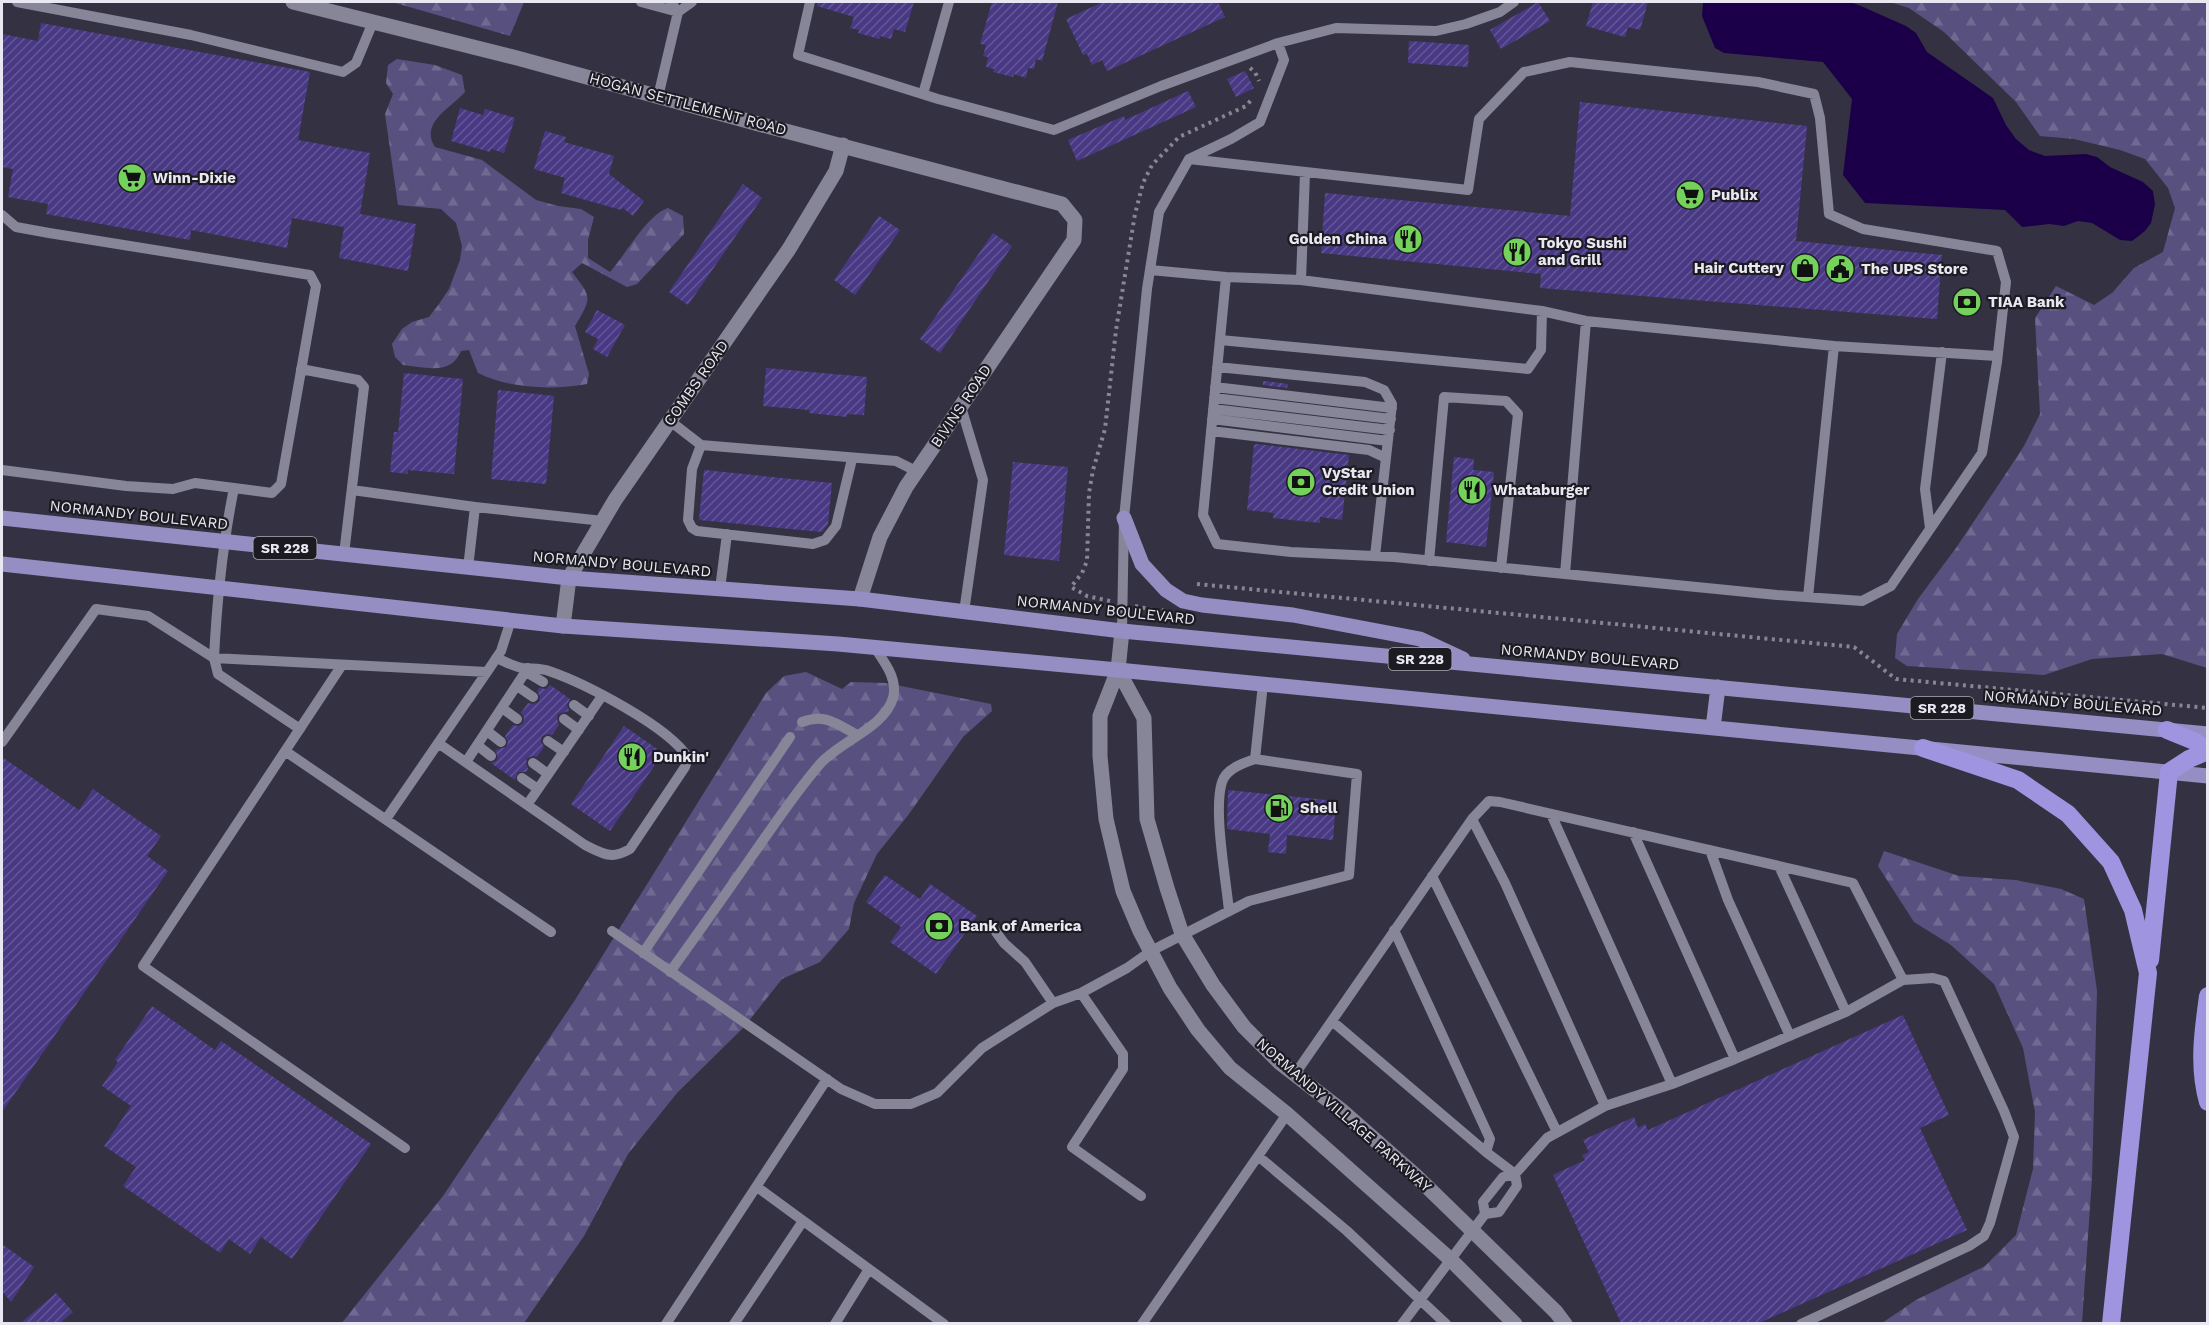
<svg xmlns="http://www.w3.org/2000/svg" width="2209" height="1325" font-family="'Work Sans',sans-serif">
  <defs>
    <pattern id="forest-firs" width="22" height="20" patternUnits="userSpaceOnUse" patternTransform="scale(1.5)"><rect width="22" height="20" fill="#58517f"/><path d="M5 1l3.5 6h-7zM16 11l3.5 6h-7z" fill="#706a92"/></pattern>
    <pattern id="building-hatch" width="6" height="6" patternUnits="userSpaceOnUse" patternTransform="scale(1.5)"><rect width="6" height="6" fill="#493985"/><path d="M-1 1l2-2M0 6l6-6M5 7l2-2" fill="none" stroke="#635697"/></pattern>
  </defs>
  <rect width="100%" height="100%" fill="#343242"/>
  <path fill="url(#forest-firs)" d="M 392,2 L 524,2 L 510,36 Z
    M 1890,2 L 2207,2 L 2207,668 L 2162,654 L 2092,659 L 2044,675 L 1907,666 L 1895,658 L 1897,634 L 1918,599 L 1956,548 L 2001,481 L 2024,446 L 2040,414 L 2035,318 L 2056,286 L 2094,305 L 2112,293 L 2134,268 L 2163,252 L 2175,208 L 2168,188 L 2145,159 L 2120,150 L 2074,139 L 2040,136 L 2016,102 L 1944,32 L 1909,8 Z
    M 397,59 L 435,65 L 462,75 L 465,92 C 452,107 419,123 435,147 L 482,160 L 536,200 L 558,206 L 581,209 L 594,217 L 588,240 L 588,258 L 610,272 C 626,254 647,215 668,208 L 683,216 L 684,234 L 637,284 L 627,287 L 582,263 L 572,272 C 592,298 592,297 575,326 L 589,374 L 587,384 C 552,390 510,389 478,373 L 469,350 L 461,351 C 451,376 425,367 403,365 L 395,357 L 392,344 L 402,329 L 412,322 L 429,317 L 439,304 L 449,289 L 460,260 L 462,246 L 456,223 L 441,209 L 398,205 L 385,114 L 393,94 L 386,83 L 388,65 Z
    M 806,672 L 842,689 L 851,682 L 886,683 L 991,704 L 992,711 L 963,737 L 909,814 L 877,854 L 854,903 L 849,929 L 820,962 L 782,979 L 744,1027 L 677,1093 L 628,1154 L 584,1236 L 524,1323 L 341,1324 L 443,1196 L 575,1000 L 766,693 L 784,676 Z
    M 1884,851 L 1959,876 L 2015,880 L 2061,889 L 2084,899 L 2097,991 L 2092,1178 L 2082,1323 L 1882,1323 L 1916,1300 L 1985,1266 L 2016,1235 L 2033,1169 L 2035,1112 L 2023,1048 L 1994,984 L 1951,945 L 1914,922 L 1878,866 Z"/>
  <path fill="#1b0049" d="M 1703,2 L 1850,2 L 1861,6 L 1906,26 L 1916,33 L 1927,52 L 1993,98 L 2006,125 L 2016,139 L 2029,150 L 2045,156 L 2086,154 L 2097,157 L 2110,167 L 2143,182 L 2153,191 L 2155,204 L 2151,223 L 2145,231 L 2132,241 L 2120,240 L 2092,223 L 2078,221 L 2064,226 L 2049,224 L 2022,227 L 2005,210 L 1865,203 L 1843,175 L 1852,99 L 1823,62 L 1724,53 L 1715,48 L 1702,16 Z"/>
  <path fill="url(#building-hatch)" d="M 817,2 L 914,2 L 905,32 L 894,29 L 891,39 L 880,36 L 879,39 L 858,33 L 859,30 L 850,28 L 854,17 L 817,6 Z
    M 992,2 L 1058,2 L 1042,61 L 1036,59 L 1034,69 L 1028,68 L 1026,78 L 1014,74 L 1013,77 L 993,72 L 994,69 L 986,67 L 988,57 L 983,56 L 986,45 L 980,44 Z
    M 1103,2 L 1218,2 L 1225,17 L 1107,71 L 1102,60 L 1092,65 L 1087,54 L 1083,55 L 1066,19 Z
    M 1538,2 L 1550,21 L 1501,49 L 1490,30 Z
    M 1593,2 L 1648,2 L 1640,30 L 1628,27 L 1625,37 L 1586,26 Z
    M 41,23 L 310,72 L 298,140 L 370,153 L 360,214 L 416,224 L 408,271 L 339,258 L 344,227 L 292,218 L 287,248 L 191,230 L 190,240 L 46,214 L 48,204 L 8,197 L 13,169 L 2,167 L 2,34 L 38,41 Z
    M 1409,41 L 1469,45 L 1468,67 L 1408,63 Z
    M 1245,71 L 1254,88 L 1236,97 L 1227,79 Z
    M 1188,91 L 1196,107 L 1077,161 L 1068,140 L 1124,116 L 1125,120 Z
    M 1580,102 L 1807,126 L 1796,241 L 1942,255 L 1937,319 L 1540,288 L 1541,274 L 1321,253 L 1325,193 L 1570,216 Z
    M 460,108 L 483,115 L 485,109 L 515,118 L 504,153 L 491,149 L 490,152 L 451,141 Z
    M 545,131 L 566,137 L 564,142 L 614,156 L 609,174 L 644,201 L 633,216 L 623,208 L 621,210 L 561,193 L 565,178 L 534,169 Z
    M 743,184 L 762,198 L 688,305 L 669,292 Z
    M 879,216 L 900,230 L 855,295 L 834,280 Z
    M 993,233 L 1012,246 L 940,353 L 920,339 Z
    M 597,310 L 625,325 L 607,357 L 593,349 L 598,339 L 585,332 Z
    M 766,368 L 867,377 L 864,415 L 847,414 L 847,417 L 809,413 L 809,410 L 763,406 Z
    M 404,373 L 463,379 L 454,474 L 408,470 L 408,474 L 390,472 L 394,432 L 398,432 Z
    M 1263,381 L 1288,384 L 1287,388 L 1263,385 Z
    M 498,390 L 554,396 L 546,484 L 491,479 Z
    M 1257,444 L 1349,455 L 1342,520 L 1320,517 L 1320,523 L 1273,518 L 1274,513 L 1247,510 L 1254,445 Z
    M 1454,457 L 1474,459 L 1473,470 L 1494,472 L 1486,547 L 1446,542 Z
    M 1013,462 L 1068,467 L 1059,561 L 1004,555 Z
    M 704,470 L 832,483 L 828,524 L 822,532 L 699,520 Z
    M 550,685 L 570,699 L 567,705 L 569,711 L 558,714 L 557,719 L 559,725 L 552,735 L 548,734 L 542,736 L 541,741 L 544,747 L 537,757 L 533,756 L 527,758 L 526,763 L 528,769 L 526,772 L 518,772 L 515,780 L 491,763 L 496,761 L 498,758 L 495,750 L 506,747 L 508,742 L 505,736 L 513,725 L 519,726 L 523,723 L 524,717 L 521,713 L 528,703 L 533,704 L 539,702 L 540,697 L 537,691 L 539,688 L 546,689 Z
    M 624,726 L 663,753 L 610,831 L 571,804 Z
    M 2,757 L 79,810 L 93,789 L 161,836 L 147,856 L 168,871 L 2,1112 Z
    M 1228,790 L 1336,801 L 1333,840 L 1287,835 L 1286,854 L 1268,852 L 1270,834 L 1227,829 Z
    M 885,875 L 920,899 L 930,884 L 977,916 L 936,974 L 890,942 L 901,927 L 866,902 Z
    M 152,1006 L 215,1050 L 221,1041 L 371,1144 L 292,1259 L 261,1237 L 250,1254 L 229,1239 L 220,1253 L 123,1186 L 136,1167 L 104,1146 L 131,1106 L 102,1086 L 118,1062 L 115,1060 Z
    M 1903,1015 L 1949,1115 L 1920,1128 L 1967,1230 L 1759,1323 L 1621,1323 L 1553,1175 L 1585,1160 L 1582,1155 L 1589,1152 L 1583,1140 L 1634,1117 L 1638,1128 L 1645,1124 L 1648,1130 Z
    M 2,1244 L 34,1267 L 11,1302 L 2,1291 Z
    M 56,1293 L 73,1312 L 60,1323 L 21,1323 Z"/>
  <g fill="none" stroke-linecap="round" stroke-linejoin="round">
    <path stroke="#888694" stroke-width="4" stroke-dasharray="3 4.5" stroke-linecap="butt" d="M 1250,68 L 1255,72 L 1259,81
      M 1197,584 L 1854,647 L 1896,679 L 2208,708
      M 1110,601 L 1087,596 L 1071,587 L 1082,573 L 1087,561 L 1089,493 L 1093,470 L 1105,429 L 1116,330 L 1135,214 L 1143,183 L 1152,165 L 1179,137 L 1246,106 L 1252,99
      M 1135,606 L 1162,612 L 1164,609"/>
    <path stroke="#878598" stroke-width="10" d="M 17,2 L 191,35 L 343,72 L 356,63 L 373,22
      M 641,2 L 678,12 L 658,97
      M 671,2 L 678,12 L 692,2
      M 810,2 L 798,55 L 938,99 L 1054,130 L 1161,86 L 1278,43 L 1336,28 L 1436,31 L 1466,24 L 1500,12 L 1514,2
      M 923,94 L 949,2
      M 2,215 L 16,227 L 49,233 L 310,275 L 316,286 L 281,484 L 272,493 L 234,488
      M 1150,270 L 1226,277 L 1203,515 L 1217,544 L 1291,552 L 1394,557 L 1777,595 L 1862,601 L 1891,586 L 1982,453 L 1997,362 L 2006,282 L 1997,251 L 1863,229 L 1829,214 L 1820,118 L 1814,94 L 1758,82 L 1570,62 L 1524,72 L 1479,119 L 1468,190 L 1189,159
      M 1226,277 L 1301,280 L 1305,173
      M 1301,280 L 1542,311 L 1586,321 L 1834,346 L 1997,356
      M 1220,340 L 1528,369 L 1541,350 L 1542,311
      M 1217,367 L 1365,382 L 1384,390 L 1392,404 L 1375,556
      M 301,369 L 358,380 L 364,387 L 344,554
      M 1215,387 L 1392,408
      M 1214,398 L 1391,419
      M 961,407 L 983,480 L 964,612
      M 1213,409 L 1390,430
      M 1212,419 L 1388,441
      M 670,421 L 701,445 L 896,461 L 916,471
      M 1211,431 L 1369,450 L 1386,458
      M 701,445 L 692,469 L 688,520 L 692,528 L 697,531 L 813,544 L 825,540 L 836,526 L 852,459
      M 2,470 L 126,486 L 173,489 L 195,483 L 234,488 C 222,547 217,598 214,658 L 487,672 L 501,651 L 511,620
      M 352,490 L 475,507 L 468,568
      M 475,507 L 603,521
      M 1930,528 L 1925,489 L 1942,352
      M 1429,561 L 1444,397 L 1506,401 L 1518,414 L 1501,568
      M 1565,574 L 1586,321
      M 720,589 L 727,534
      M 1808,597 L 1834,346
      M 1122,631 L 1124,518 L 1147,289 L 1159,212 L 1189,159 L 1231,139 L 1260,122 L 1284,60 L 1278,43
      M 342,665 L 143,966 L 405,1148
      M 526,672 L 543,682
      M 517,686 L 533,697
      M 574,705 L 589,716
      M 502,708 L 517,719
      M 564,719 L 579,730
      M 802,722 C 825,713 837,724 857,735
      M 487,731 L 501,742
      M 548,741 L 564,752
      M 2,742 L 96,609 L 148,616 L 214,658 L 218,674 L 300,729
      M 438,743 L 585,845 C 604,854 611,860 630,849 L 685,767 L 688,758 C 670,727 584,683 549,671 C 541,668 531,669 522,668 C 513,666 504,661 496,658
      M 477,745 L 491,756
      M 285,751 L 551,932
      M 466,762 L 528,668
      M 533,763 L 548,774
      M 522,778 L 538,789
      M 527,805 L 602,696
      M 1551,814 L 1672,1084
      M 386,819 L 487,672
      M 1472,819 L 1505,883 L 1605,1106
      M 1633,832 L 1735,1059
      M 1710,850 L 1728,900 L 1790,1036
      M 1779,866 L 1846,1012
      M 1432,876 L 1557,1132
      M 1229,911 C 1226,879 1213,810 1222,782 C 1226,769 1243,763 1255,759
      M 1394,930 L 1490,1139 L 1486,1152
      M 612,931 L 841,1089 L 875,1104 L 911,1104 L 937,1093 L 982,1048 L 1053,1003
      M 996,932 L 1004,943 L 1025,962 L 1053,1003 L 1081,993 L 1127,968 L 1151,951 L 1249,901 L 1349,875 L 1357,774 L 1255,759 L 1263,684
      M 643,953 L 790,737
      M 670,972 C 698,933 725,895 752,856 C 774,825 795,793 820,764 C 840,741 884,728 893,698 C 898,679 885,663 875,648
      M 1081,993 L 1123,1054 L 1123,1069 L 1072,1147 L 1141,1196
      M 1295,1074 L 1472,819 L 1489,801 L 1500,802 L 1853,883 L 1903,980 L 1846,1012 L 1735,1059 L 1672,1084 L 1605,1106 L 1547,1138 L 1515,1174 L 1486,1152 L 1332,1021
      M 1258,1156 L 1347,1231 L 1446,1324
      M 757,1187 L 944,1324
      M 666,1324 L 827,1079
      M 734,1324 L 803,1221
      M 835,1324 L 869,1269
      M 1142,1324 L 1287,1114
      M 1402,1324 L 1485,1214 L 1499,1212 L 1517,1186 L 1515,1174 L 1503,1177 L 1483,1202 L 1485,1214
      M 1801,1324 L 1969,1246 L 1984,1236 L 1990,1223 L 2014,1137 L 2004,1111 L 1944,981 L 1933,978 L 1903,980"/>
    <path stroke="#878598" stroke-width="15" d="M 293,2 L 517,58 L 755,123 L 1062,204 L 1075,220 L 1074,240 L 906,487 L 880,537 L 860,599
      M 563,626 L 569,578 L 615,500 L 789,249 L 836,171 L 843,145
      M 1122,631 L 1118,670 L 1100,716 L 1100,756 L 1106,819 L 1123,891 L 1140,931 L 1170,988 L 1198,1030 L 1230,1068 L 1287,1114 L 1450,1259 L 1515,1324
      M 1118,670 L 1144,718 L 1147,819 L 1167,888 L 1182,934 L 1213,985 L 1244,1027 L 1279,1062 L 1341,1110 L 1416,1176 L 1556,1312 L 1565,1324"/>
    <path stroke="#958ec3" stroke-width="15" d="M 2,518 L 569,578 L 860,599 L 1122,631 L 2208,734
      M 1124,518 L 1142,564 L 1166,590 L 1183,601 L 1202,605 L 1293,615 L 1420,639 L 1463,659
      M 2,564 L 563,626 L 838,644 L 1118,670 L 2208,776
      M 1713,728 L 1718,687"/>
    <path stroke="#9e94df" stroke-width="18" d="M 2167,730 L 2194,741 L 2208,751
      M 1923,748 L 2018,780 L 2068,814 L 2111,862 L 2133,910 L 2148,973 L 2111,1324
      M 2150,960 L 2169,772 L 2189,759 L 2208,751
      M 2208,996 C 2203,1032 2198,1067 2208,1102"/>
  </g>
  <defs>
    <g id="supermarket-disc" transform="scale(1.5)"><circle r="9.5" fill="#74d25c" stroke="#1c1b22"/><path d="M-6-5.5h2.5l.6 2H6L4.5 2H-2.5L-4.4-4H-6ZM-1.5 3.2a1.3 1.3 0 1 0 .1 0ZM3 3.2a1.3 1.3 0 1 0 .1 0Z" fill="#111"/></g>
    <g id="restaurant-disc" transform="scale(1.5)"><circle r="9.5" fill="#74d25c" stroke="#1c1b22"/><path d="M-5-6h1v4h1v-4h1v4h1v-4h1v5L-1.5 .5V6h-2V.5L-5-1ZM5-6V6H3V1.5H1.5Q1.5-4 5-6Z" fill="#111"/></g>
    <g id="shop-disc" transform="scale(1.5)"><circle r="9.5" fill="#74d25c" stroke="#1c1b22"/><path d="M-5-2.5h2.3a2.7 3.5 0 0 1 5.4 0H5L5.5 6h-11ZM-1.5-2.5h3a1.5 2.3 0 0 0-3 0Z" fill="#111"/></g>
    <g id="civic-disc" transform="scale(1.5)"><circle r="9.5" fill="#74d25c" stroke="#1c1b22"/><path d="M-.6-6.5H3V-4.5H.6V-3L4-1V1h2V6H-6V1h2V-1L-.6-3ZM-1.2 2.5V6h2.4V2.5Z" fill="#111"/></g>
    <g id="bank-disc" transform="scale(1.5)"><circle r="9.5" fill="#74d25c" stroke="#1c1b22"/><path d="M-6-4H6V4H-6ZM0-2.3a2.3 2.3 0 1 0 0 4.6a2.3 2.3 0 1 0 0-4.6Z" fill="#111"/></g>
    <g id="fuel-disc" transform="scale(1.5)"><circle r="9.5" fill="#74d25c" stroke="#1c1b22"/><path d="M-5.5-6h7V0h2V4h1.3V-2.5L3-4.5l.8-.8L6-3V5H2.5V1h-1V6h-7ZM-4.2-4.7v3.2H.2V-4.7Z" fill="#111"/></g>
  </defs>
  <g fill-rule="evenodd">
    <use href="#supermarket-disc" x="132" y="178"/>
    <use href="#supermarket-disc" x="1690" y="195"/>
    <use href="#restaurant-disc" x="1408" y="239"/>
    <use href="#restaurant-disc" x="1517" y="252"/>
    <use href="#shop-disc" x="1805" y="268"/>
    <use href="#civic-disc" x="1840" y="269"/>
    <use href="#bank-disc" x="1967" y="302"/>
    <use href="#bank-disc" x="1301" y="482"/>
    <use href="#restaurant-disc" x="1472" y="490"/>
    <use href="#restaurant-disc" x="632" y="757"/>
    <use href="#fuel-disc" x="1279" y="808"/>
    <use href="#bank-disc" x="939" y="926"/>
  </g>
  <g text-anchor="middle" stroke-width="4.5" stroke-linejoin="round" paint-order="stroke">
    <g fill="#1c1b22" stroke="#acaab4" stroke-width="1.5">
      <rect x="253.5" y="537" width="63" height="22" rx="4.5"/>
      <rect x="1388.5" y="648" width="63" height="22" rx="4.5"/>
      <rect x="1910.5" y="697" width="63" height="22" rx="4.5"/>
    </g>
    <g font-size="14" font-weight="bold" fill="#e9e8f2">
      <text x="285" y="553">SR 228</text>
      <text x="1420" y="664">SR 228</text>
      <text x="1942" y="713">SR 228</text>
    </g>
    <g font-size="15" fill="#e9e8f2" stroke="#1c1b22">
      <text transform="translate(688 104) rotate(15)" y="5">HOGAN SETTLEMENT ROAD</text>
      <text transform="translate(696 383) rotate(-55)" y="5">COMBS ROAD</text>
      <text transform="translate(961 406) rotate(-56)" y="5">BIVINS ROAD</text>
      <text transform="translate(139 515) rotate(6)" y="5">NORMANDY BOULEVARD</text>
      <text transform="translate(622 564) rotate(5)" y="5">NORMANDY BOULEVARD</text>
      <text transform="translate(1106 610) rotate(6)" y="5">NORMANDY BOULEVARD</text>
      <text transform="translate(1590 657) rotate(5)" y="5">NORMANDY BOULEVARD</text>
      <text transform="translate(2073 703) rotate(5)" y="5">NORMANDY BOULEVARD</text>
      <text transform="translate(1344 1115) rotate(41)" y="5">NORMANDY VILLAGE PARKWAY</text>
    </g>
    <g font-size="15" font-weight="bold" fill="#e9e8f2" stroke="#1c1b22" text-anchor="start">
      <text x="153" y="183">Winn-Dixie</text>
      <text x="1711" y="200">Publix</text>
      <text x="1387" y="244" text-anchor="end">Golden China</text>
      <text x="1538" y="248">Tokyo Sushi<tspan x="1538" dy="17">and Grill</tspan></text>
      <text x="1784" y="273" text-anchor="end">Hair Cuttery</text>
      <text x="1861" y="274">The UPS Store</text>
      <text x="1988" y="307">TIAA Bank</text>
      <text x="1322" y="478">VyStar<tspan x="1322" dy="17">Credit Union</tspan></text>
      <text x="1493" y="495">Whataburger</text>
      <text x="653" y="762">Dunkin'</text>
      <text x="1300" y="813">Shell</text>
      <text x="960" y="931">Bank of America</text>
    </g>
  </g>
  <rect width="2209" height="1325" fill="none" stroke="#e9e8f2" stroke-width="6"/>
</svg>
